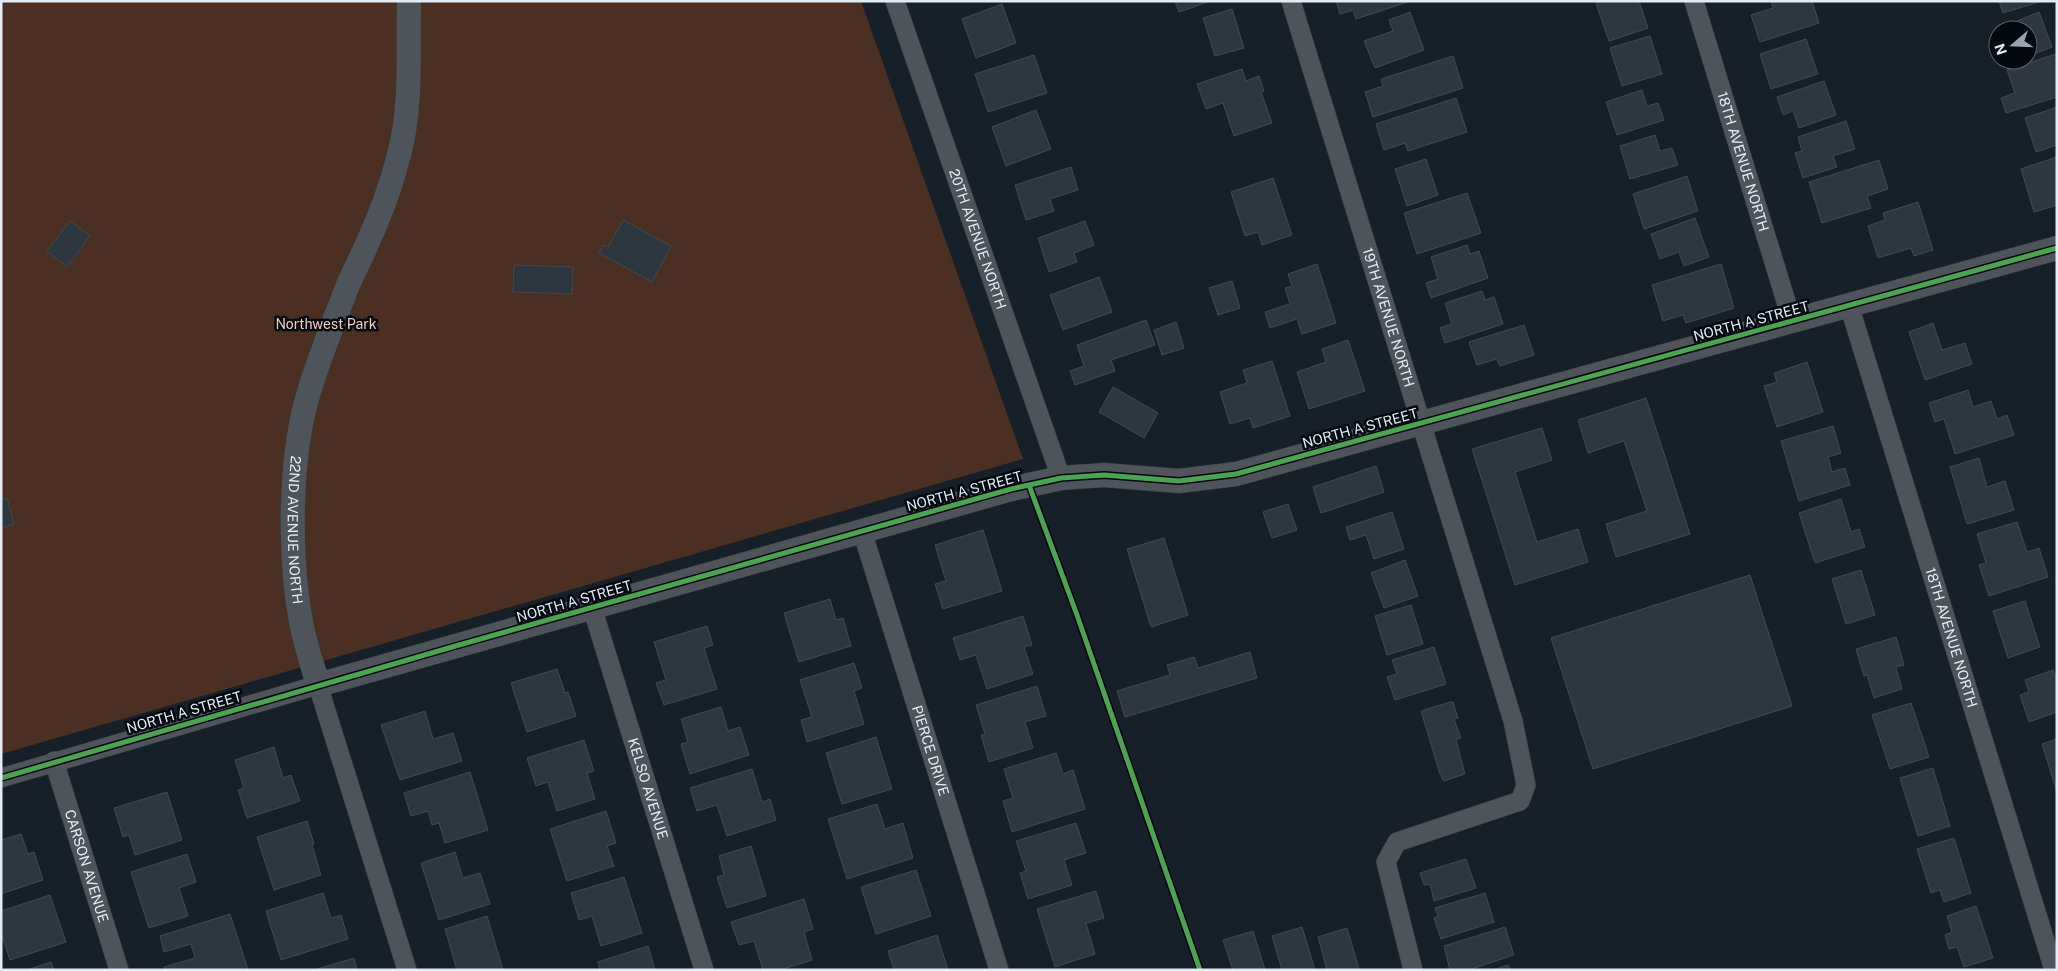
<svg xmlns="http://www.w3.org/2000/svg" width="2058" height="971" font-family="'Public Sans',sans-serif">
  <rect width="100%" height="100%" fill="#171f28"/>
  <path fill="#4a2f22" d="M 1,1 L 861,1 L 1023,459 L 1,754 Z"/>
  <path fill="#2e3640" stroke="#424951" d="M 1175,1 L 1211,1 L 1179,12 Z
    M 1336,1 L 1408,1 L 1408,2 L 1356,19 L 1353,10 L 1340,14 Z
    M 1603,1 L 1639,1 L 1648,28 L 1609,41 L 1596,3 Z
    M 1771,1 L 1812,1 L 1819,23 L 1760,42 L 1751,15 L 1773,8 Z
    M 1999,1 L 2039,1 L 2039,2 L 2003,13 Z
    M 1002,4 L 1016,43 L 976,58 L 962,19 Z
    M 1232,9 L 1244,48 L 1215,56 L 1203,18 Z
    M 1410,12 L 1424,50 L 1375,68 L 1364,41 L 1393,31 L 1389,20 Z
    M 2039,12 L 2052,47 L 2028,56 L 2028,30 L 1998,30 L 1998,37 L 1995,30 Z
    M 1650,36 L 1662,74 L 1622,86 L 1610,48 Z
    M 1806,39 L 1818,74 L 1771,89 L 1760,54 Z
    M 2056,54 L 2057,97 L 2006,113 L 2001,98 L 2015,93 L 2007,70 Z
    M 1034,55 L 1047,93 L 988,112 L 975,74 Z
    M 1453,56 L 1463,88 L 1373,117 L 1365,92 L 1383,86 L 1381,79 Z
    M 1242,69 L 1246,81 L 1259,76 L 1264,91 L 1261,92 L 1272,123 L 1234,136 L 1223,103 L 1206,109 L 1197,84 Z
    M 1824,81 L 1836,115 L 1799,128 L 1793,111 L 1783,115 L 1777,97 Z
    M 1642,90 L 1647,106 L 1658,103 L 1664,120 L 1617,135 L 1606,102 Z
    M 1456,98 L 1467,132 L 1408,151 L 1405,143 L 1384,150 L 1376,124 Z
    M 2057,107 L 2057,145 L 2036,152 L 2025,118 Z
    M 1036,110 L 1051,149 L 1006,166 L 992,127 Z
    M 1846,121 L 1855,149 L 1833,156 L 1837,167 L 1803,178 L 1795,153 L 1802,151 L 1798,137 Z
    M 1655,135 L 1660,151 L 1672,148 L 1678,165 L 1630,179 L 1620,146 Z
    M 2057,157 L 2057,205 L 2034,212 L 2021,169 Z
    M 1426,159 L 1438,195 L 1407,206 L 1395,169 Z
    M 1879,160 L 1888,189 L 1867,196 L 1871,208 L 1822,223 L 1809,182 Z
    M 1071,167 L 1078,190 L 1050,199 L 1054,211 L 1026,220 L 1015,185 Z
    M 1687,176 L 1698,211 L 1644,229 L 1633,194 Z
    M 1273,178 L 1292,235 L 1262,245 L 1258,232 L 1245,236 L 1231,192 Z
    M 1467,193 L 1481,233 L 1417,254 L 1404,213 Z
    M 1918,202 L 1933,250 L 1914,256 L 1911,248 L 1878,258 L 1868,226 L 1885,220 L 1883,213 Z
    M 1695,218 L 1709,257 L 1684,266 L 1679,252 L 1660,259 L 1651,234 Z
    M 623,220 L 671,246 L 652,282 L 599,253 L 604,245 L 608,247 Z
    M 70,221 L 90,236 L 67,267 L 47,251 Z
    M 1085,221 L 1094,245 L 1074,253 L 1077,262 L 1049,272 L 1038,238 Z
    M 1467,245 L 1470,254 L 1479,251 L 1488,278 L 1431,298 L 1426,283 L 1438,279 L 1431,257 Z
    M 1317,264 L 1336,323 L 1302,334 L 1297,319 L 1270,328 L 1265,312 L 1290,304 L 1285,288 L 1292,286 L 1288,274 Z
    M 1721,264 L 1734,308 L 1686,323 L 1683,315 L 1663,321 L 1652,285 Z
    M 514,265 L 573,267 L 572,294 L 513,292 Z
    M 1099,277 L 1112,312 L 1063,330 L 1050,295 Z
    M 1232,281 L 1240,308 L 1218,315 L 1209,288 Z
    M 1482,291 L 1485,300 L 1494,297 L 1503,324 L 1445,343 L 1440,328 L 1452,324 L 1445,303 Z
    M 1146,320 L 1155,345 L 1111,360 L 1115,371 L 1075,385 L 1070,371 L 1084,366 L 1077,345 Z
    M 1176,322 L 1184,348 L 1162,355 L 1154,330 Z
    M 1933,323 L 1942,350 L 1965,343 L 1972,364 L 1925,380 L 1909,332 Z
    M 1524,325 L 1534,355 L 1500,366 L 1497,359 L 1477,365 L 1469,342 Z
    M 1348,340 L 1365,391 L 1309,409 L 1297,372 L 1326,362 L 1322,349 Z
    M 1272,361 L 1290,416 L 1253,428 L 1250,418 L 1230,424 L 1220,392 L 1247,383 L 1243,370 Z
    M 1807,362 L 1823,412 L 1777,427 L 1764,386 L 1777,382 L 1774,373 Z
    M 1113,387 L 1158,413 L 1144,438 L 1099,412 Z
    M 1968,390 L 1973,407 L 1991,401 L 1997,419 L 2007,415 L 2014,435 L 1955,454 L 1944,419 L 1935,422 L 1929,403 Z
    M 1646,398 L 1690,534 L 1616,557 L 1606,524 L 1647,511 L 1624,441 L 1588,453 L 1578,420 Z
    M 1833,426 L 1841,453 L 1828,457 L 1832,472 L 1845,468 L 1850,485 L 1799,501 L 1781,441 Z
    M 1542,428 L 1552,460 L 1515,472 L 1537,542 L 1578,529 L 1588,562 L 1515,585 L 1472,449 Z
    M 1979,458 L 1987,487 L 2005,481 L 2014,510 L 1967,524 L 1950,467 Z
    M 1376,466 L 1384,492 L 1321,513 L 1313,487 Z
    M 7,498 L 14,524 L 1,528 L 1,500 Z
    M 1841,499 L 1851,532 L 1859,529 L 1865,547 L 1815,563 L 1799,513 Z
    M 1288,504 L 1297,530 L 1272,538 L 1263,512 Z
    M 1392,512 L 1404,549 L 1374,559 L 1366,535 L 1350,540 L 1346,527 Z
    M 2017,522 L 2027,552 L 2039,548 L 2048,577 L 1989,596 L 1979,565 L 1986,563 L 1977,534 Z
    M 983,530 L 1002,591 L 943,609 L 935,584 L 946,581 L 935,545 Z
    M 1164,538 L 1188,615 L 1151,627 L 1127,549 Z
    M 1405,560 L 1418,596 L 1384,608 L 1371,573 Z
    M 1861,570 L 1875,615 L 1846,624 L 1832,579 Z
    M 1750,575 L 1792,706 L 1593,769 L 1551,638 Z
    M 830,599 L 836,620 L 843,618 L 851,646 L 799,662 L 784,613 Z
    M 2025,601 L 2040,647 L 2008,658 L 1993,611 Z
    M 1411,605 L 1423,644 L 1387,655 L 1375,616 Z
    M 1023,616 L 1032,645 L 1024,647 L 1033,674 L 987,689 L 976,655 L 960,660 L 953,638 Z
    M 707,626 L 713,645 L 704,648 L 717,689 L 664,705 L 656,683 L 666,680 L 654,642 Z
    M 1896,637 L 1904,665 L 1896,667 L 1902,689 L 1874,698 L 1867,675 L 1864,676 L 1856,649 Z
    M 1434,647 L 1446,684 L 1395,700 L 1387,677 L 1397,674 L 1392,660 Z
    M 1250,652 L 1257,678 L 1125,717 L 1117,691 L 1170,675 L 1167,665 L 1194,657 L 1198,668 Z
    M 854,663 L 862,688 L 854,691 L 864,724 L 807,742 L 801,720 L 812,717 L 800,680 Z
    M 557,669 L 565,693 L 568,692 L 576,716 L 527,732 L 511,683 Z
    M 2053,670 L 2057,681 L 2057,712 L 2029,722 L 2020,695 L 2029,692 L 2025,680 Z
    M 1037,686 L 1046,716 L 1025,722 L 1033,748 L 989,762 L 981,735 L 985,734 L 976,705 Z
    M 1450,702 L 1453,702 L 1458,718 L 1454,719 L 1461,738 L 1456,740 L 1465,774 L 1444,781 L 1440,774 L 1421,711 Z
    M 1911,703 L 1929,757 L 1890,769 L 1872,715 Z
    M 721,707 L 728,731 L 740,727 L 749,755 L 690,774 L 681,744 L 688,742 L 681,719 Z
    M 425,711 L 433,739 L 453,733 L 462,761 L 400,780 L 381,725 Z
    M 876,737 L 892,789 L 842,804 L 826,753 Z
    M 2057,739 L 2057,792 L 2042,744 Z
    M 584,740 L 594,771 L 587,773 L 595,799 L 557,811 L 548,782 L 536,786 L 527,758 Z
    M 274,747 L 283,778 L 291,775 L 300,801 L 247,818 L 238,790 L 244,788 L 235,760 Z
    M 1056,753 L 1063,774 L 1073,770 L 1085,809 L 1012,832 L 1003,801 L 1013,798 L 1004,769 Z
    M 1933,768 L 1950,826 L 1918,836 L 1900,778 Z
    M 752,769 L 762,802 L 770,799 L 776,820 L 727,836 L 717,805 L 697,811 L 690,788 Z
    M 470,772 L 488,830 L 445,843 L 439,823 L 432,825 L 428,811 L 411,816 L 404,793 Z
    M 167,792 L 182,840 L 135,855 L 129,835 L 123,837 L 114,808 Z
    M 877,804 L 885,829 L 903,823 L 913,858 L 847,879 L 828,819 Z
    M 606,811 L 616,843 L 607,846 L 614,866 L 567,881 L 550,829 Z
    M 307,821 L 314,844 L 312,845 L 321,875 L 274,890 L 257,837 Z
    M 1076,823 L 1086,853 L 1064,860 L 1072,885 L 1028,899 L 1020,873 L 1026,871 L 1016,841 Z
    M 21,834 L 28,854 L 34,852 L 43,880 L 1,894 L 1,840 Z
    M 1954,838 L 1971,893 L 1944,902 L 1940,890 L 1931,893 L 1917,849 Z
    M 751,846 L 766,896 L 727,908 L 717,877 L 724,875 L 719,856 Z
    M 455,852 L 463,878 L 480,873 L 490,904 L 439,920 L 421,863 Z
    M 187,854 L 196,882 L 179,888 L 188,916 L 149,928 L 131,872 Z
    M 1466,859 L 1476,888 L 1434,901 L 1430,884 L 1424,885 L 1420,873 Z
    M 916,870 L 931,916 L 876,934 L 861,887 Z
    M 624,877 L 642,933 L 601,946 L 592,916 L 579,920 L 571,893 Z
    M 1096,891 L 1104,918 L 1086,923 L 1095,954 L 1055,967 L 1037,909 Z
    M 323,893 L 331,918 L 341,915 L 348,939 L 281,960 L 266,911 Z
    M 1485,893 L 1494,922 L 1441,939 L 1434,918 L 1438,916 L 1435,908 Z
    M 50,895 L 66,942 L 10,960 L 1,933 L 1,911 Z
    M 804,899 L 813,929 L 804,932 L 812,960 L 780,970 L 763,970 L 754,941 L 739,945 L 731,922 Z
    M 1976,906 L 1993,958 L 1964,967 L 1957,947 L 1949,949 L 1945,935 L 1952,932 L 1947,916 Z
    M 230,914 L 248,970 L 165,970 L 164,967 L 195,958 L 191,944 L 164,952 L 160,936 Z
    M 487,916 L 503,970 L 457,970 L 445,929 Z
    M 1302,927 L 1315,970 L 1282,970 L 1272,936 Z
    M 1505,927 L 1514,955 L 1469,970 L 1450,970 L 1444,946 Z
    M 1347,928 L 1359,969 L 1327,970 L 1318,937 Z
    M 1253,931 L 1265,970 L 1233,970 L 1223,940 Z
    M 937,935 L 948,970 L 894,970 L 888,951 Z
    M 648,946 L 655,970 L 600,970 L 598,962 Z
    M 354,958 L 357,970 L 314,970 Z
    M 51,962 L 54,970 L 27,970 Z
    M 1508,965 L 1510,970 L 1492,970 Z"/>
  <g fill="none" stroke-linecap="round" stroke-linejoin="round">
    <g stroke="#353a42" stroke-width="20">
      <g id="minor">
        <path id="s1" d="M 895,1 L 1061,478"/>
        <path id="s2" d="M 1291,1 L 1513,721 L 1526,785 L 1520,801 L 1397,842 L 1386,862 L 1413,970"/>
        <path id="s3" d="M 1694,1 L 1792,321"/>
        <path id="s4" d="M 1849,305 L 2054,970"/>
        <path id="s5" d="M 862,531 L 999,970"/>
        <path id="s6" d="M 592,607 L 704,970"/>
        <path id="s7" d="M 54,761 L 119,970"/>
        <path d="M 1,778 L 318,685 L 407,970"/>
      </g>
    </g>
    <g stroke="#353a42" stroke-width="25">
      <g id="tertiary">
        <path id="s8" d="M 409,1 C 408,52 412,106 399,155 C 391,186 380,216 367,244 C 361,258 354,271 348,285 C 333,324 317,362 306,402 C 289,467 289,562 302,627 C 306,647 313,666 318,685 L 1011,489 L 1061,478 L 1104,475 L 1179,481 L 1236,474 L 2057,248"/>
      </g>
    </g>
    <use href="#minor" stroke="#4f545a" stroke-width="19"/>
    <use href="#tertiary" stroke="#4f545a" stroke-width="24"/>
    <g stroke="#04080f" stroke-width="8">
      <path id="cycleway" d="M 1029,485 L 1077,615 L 1200,970
        M 1,778 L 459,645 L 1011,489 L 1061,478 L 1104,475 L 1179,481 L 1236,474 L 2057,248"/>
    </g>
    <use href="#cycleway" stroke="#4ca352" stroke-width="5"/>
  </g>
  <g text-anchor="middle" stroke-width="5" stroke-linejoin="round" paint-order="stroke">
    <g font-size="14" fill="#e2ebf6" stroke="#04080f">
      <text dy="5" stroke="none"><textPath href="#s3" startOffset="168">18TH AVENUE NORTH</textPath></text>
      <text dy="5" stroke="none"><textPath href="#s1" startOffset="252">20TH AVENUE NORTH</textPath></text>
      <text dy="5" stroke="none"><textPath href="#s2" startOffset="331">19TH AVENUE NORTH</textPath></text>
      <text transform="translate(1751 321) rotate(-15)" y="5">NORTH A STREET</text>
      <text transform="translate(1360 428) rotate(-15)" y="5">NORTH A STREET</text>
      <text transform="translate(964 491) rotate(-15)" y="5">NORTH A STREET</text>
      <text dy="5" stroke="none"><textPath href="#s8" startOffset="548">22ND AVENUE NORTH</textPath></text>
      <text transform="translate(574 601) rotate(-16)" y="5">NORTH A STREET</text>
      <text dy="5" stroke="none"><textPath href="#s4" startOffset="348">18TH AVENUE NORTH</textPath></text>
      <text transform="translate(184 712) rotate(-16)" y="5">NORTH A STREET</text>
      <text dy="5" stroke="none"><textPath href="#s5" startOffset="230">PIERCE DRIVE</textPath></text>
      <text dy="5" stroke="none"><textPath href="#s6" startOffset="190">KELSO AVENUE</textPath></text>
      <text dy="5" stroke="none"><textPath href="#s7" startOffset="110">CARSON AVENUE</textPath></text>
    </g>
    <g font-size="14" fill="#fad0be" stroke="#04080f">
      <text x="326" y="329">Northwest Park</text>
    </g>
  </g>
  <rect width="2058" height="971" fill="none" stroke="#e2ebf6" stroke-width="5"/>
  <g transform="translate(2013 45) rotate(251)"><circle r="24" fill="#04080f" stroke="#5d636b"/>
  <path d="M0-4L9 19L0 12L-9 19Z" fill="#9ba4ae"/>
  <text y="-8" font-size="14" font-weight="bold" text-anchor="middle" fill="#e2ebf6">N</text>
  </g>
</svg>
